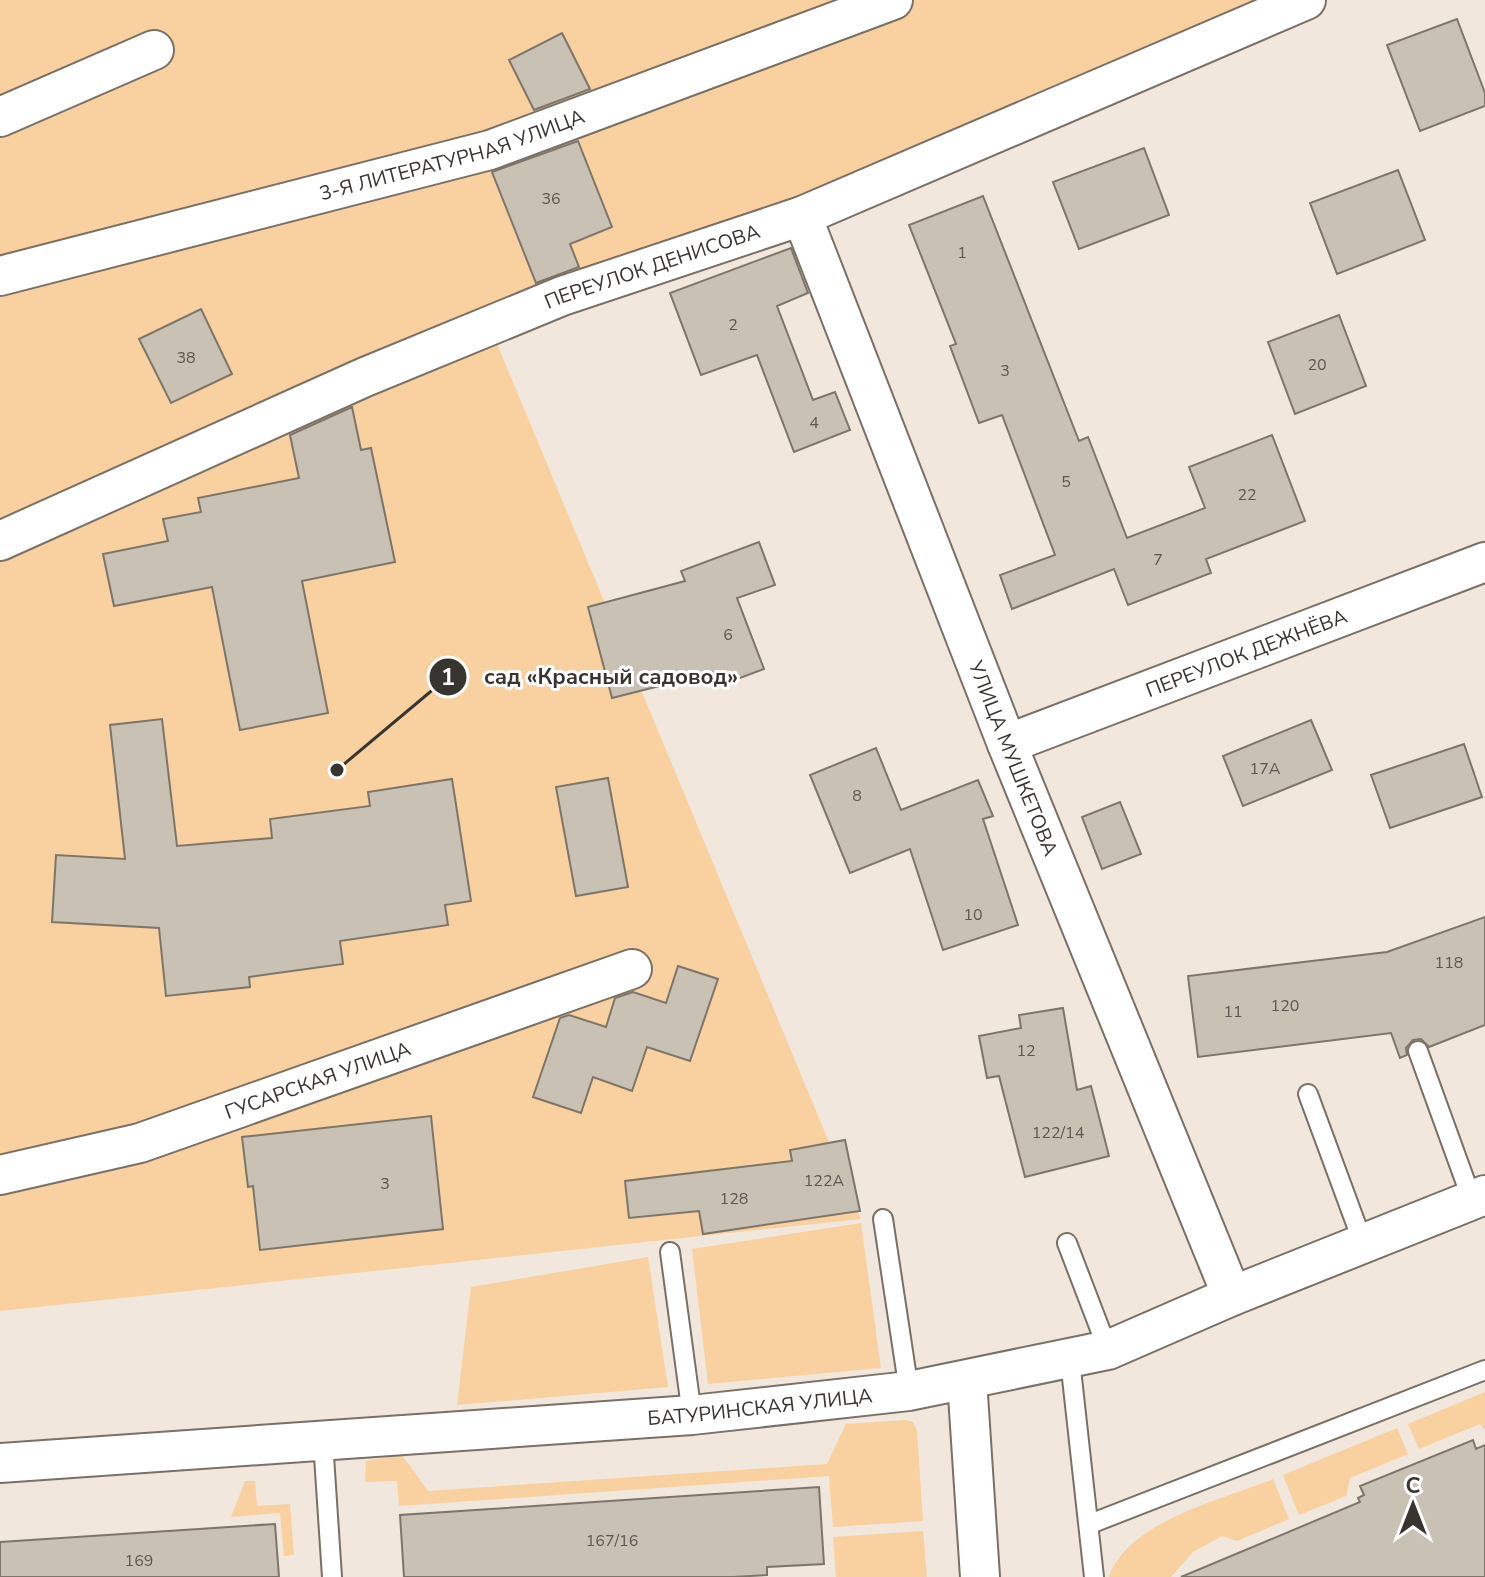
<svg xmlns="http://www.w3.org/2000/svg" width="1485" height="1577" font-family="'Nunito Sans',sans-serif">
  <rect width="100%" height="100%" fill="#f1e7dc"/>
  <path fill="#f9d09f" d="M 0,0 L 1258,0 L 795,201 L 488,322 L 861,1219 L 0,1311 Z
    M 861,1223 L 881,1368 L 708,1384 L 692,1249 Z
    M 648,1257 L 668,1387 L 457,1405 L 471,1287 Z
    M 1485,1392 L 1485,1431 L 1480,1424 L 1419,1449 L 1408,1424 Z
    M 906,1420 L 913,1422 L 917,1431 L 923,1521 L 833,1527 L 829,1476 L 399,1506 L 397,1481 L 365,1482 L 366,1461 L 402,1455 L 428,1491 L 827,1464 L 846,1424 Z
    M 1397,1428 L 1408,1454 L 1350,1478 L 1346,1496 L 1299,1515 L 1283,1475 Z
    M 1273,1479 L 1289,1519 L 1237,1541 L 1222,1536 L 1193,1552 L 1171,1577 L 1109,1577 C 1128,1521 1222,1500 1273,1479 Z
    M 245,1481 L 255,1481 L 257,1506 L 290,1504 L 294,1555 L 284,1556 L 280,1513 L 231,1517 Z
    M 923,1531 L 927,1577 L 836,1577 L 833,1537 Z"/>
  <path fill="#cac1b5" stroke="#7e756a" stroke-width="2" d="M 1457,19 L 1485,93 L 1485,106 L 1420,131 L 1387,45 Z
    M 562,33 L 590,89 L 534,110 L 509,60 Z
    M 578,141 L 612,227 L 570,244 L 579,267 L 536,283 L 492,172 Z
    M 1144,148 L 1169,215 L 1079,249 L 1053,182 Z
    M 1398,170 L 1425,240 L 1337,274 L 1310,203 Z
    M 983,196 L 1079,441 L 1088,437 L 1127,538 L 1205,508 L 1189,467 L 1272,435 L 1305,521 L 1206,559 L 1211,573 L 1128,605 L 1114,569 L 1012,609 L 1000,575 L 1055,555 L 1002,415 L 979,423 L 950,346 L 956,344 L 909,225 Z
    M 791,248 L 808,293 L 777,306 L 813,400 L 835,392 L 850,430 L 794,452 L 757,355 L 701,375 L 670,293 Z
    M 201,309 L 232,374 L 171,403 L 139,339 Z
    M 1339,315 L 1366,386 L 1295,414 L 1268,342 Z
    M 352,407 L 361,450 L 371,448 L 395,562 L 302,581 L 328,713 L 240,730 L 212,587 L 114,606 L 103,554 L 168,541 L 163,519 L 201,512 L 198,498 L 299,478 L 290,435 Z
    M 759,542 L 775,585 L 737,598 L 764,669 L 724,684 L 719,671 L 612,698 L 588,607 L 685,581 L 681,571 Z
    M 162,719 L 177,846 L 272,838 L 270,819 L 370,806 L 368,792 L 452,779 L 471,901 L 445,905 L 448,925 L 340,941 L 343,964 L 249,977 L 250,987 L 166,996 L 159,928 L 52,922 L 56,855 L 125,859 L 110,725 Z
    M 1311,720 L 1332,770 L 1243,806 L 1223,756 Z
    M 1464,744 L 1482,797 L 1390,828 L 1371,775 Z
    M 876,748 L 901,810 L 978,780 L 993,816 L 983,819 L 1018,925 L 943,950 L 910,849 L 850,873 L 810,775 Z
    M 608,778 L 628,887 L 576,896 L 556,787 Z
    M 1120,802 L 1141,854 L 1102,869 L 1082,817 Z
    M 1485,917 L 1485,1025 L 1429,1047 L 1421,1039 L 1413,1040 L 1406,1048 L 1407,1055 L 1400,1058 L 1391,1033 L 1198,1057 L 1188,976 L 1387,952 Z
    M 678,966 L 718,979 L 690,1061 L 647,1047 L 632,1091 L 593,1077 L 581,1113 L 533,1097 L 560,1018 L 569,1015 L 606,1027 L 615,998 L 633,992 L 666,1003 Z
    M 1063,1008 L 1077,1090 L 1091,1086 L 1109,1156 L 1025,1177 L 999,1076 L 987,1078 L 979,1036 L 1021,1028 L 1019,1015 Z
    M 431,1116 L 443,1229 L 260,1250 L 253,1186 L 248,1187 L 242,1137 Z
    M 845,1140 L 860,1211 L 703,1234 L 699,1211 L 629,1218 L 625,1181 L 792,1161 L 790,1150 Z
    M 1473,1440 L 1476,1449 L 1485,1445 L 1485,1577 L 1181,1577 L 1360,1502 L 1358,1498 L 1364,1495 L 1360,1486 Z
    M 819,1487 L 824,1564 L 767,1567 L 767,1575 L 733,1577 L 404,1577 L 400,1515 Z
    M 275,1524 L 279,1577 L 0,1577 L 0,1542 Z"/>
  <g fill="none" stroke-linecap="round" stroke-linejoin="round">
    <g stroke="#797066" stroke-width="22">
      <path id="lane" d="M 1418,1051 L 1472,1200
        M 1308,1094 L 1363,1243
        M 883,1219 L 909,1391
        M 1067,1243 L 1108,1350
        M 670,1252 L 692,1415
        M 1070,1360 L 1094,1577
        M 323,1441 L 332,1577
        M 1090,1524 L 1485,1370"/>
    </g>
    <g stroke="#797066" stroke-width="42">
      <g id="street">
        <path d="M 0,117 L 154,50"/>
        <path id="s1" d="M 802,216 L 1007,744 L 1232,1296"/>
        <path id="s2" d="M 0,276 L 490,150 L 893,0"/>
        <path id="s3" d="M 0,541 L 365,377 L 562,296 L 802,216 L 1306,0"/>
        <path id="s4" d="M 1007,744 L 1485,562"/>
        <path id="s5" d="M 0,1175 L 140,1143 L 632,969"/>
        <path d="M 967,1380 L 980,1577"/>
        <path id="s6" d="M 0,1463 L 692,1415 L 909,1391 L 1108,1350 L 1232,1296 L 1485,1195"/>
      </g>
    </g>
    <use href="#lane" stroke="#fff" stroke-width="18"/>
    <use href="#street" stroke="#fff" stroke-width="38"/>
  </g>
  <g text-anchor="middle" stroke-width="6" stroke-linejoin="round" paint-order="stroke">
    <g font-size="16" fill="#5c5751">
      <text x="551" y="204">36</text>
      <text x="962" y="258">1</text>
      <text x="733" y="330">2</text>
      <text x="186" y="363">38</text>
      <text x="1317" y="370">20</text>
      <text x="1005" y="376">3</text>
      <text x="814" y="428">4</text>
      <text x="1066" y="487">5</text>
      <text x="1247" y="500">22</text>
      <text x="1158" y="565">7</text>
      <text x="728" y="640">6</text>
      <text x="1265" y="774">17А</text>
      <text x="857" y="801">8</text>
      <text x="973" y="920">10</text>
      <text x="1449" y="968">118</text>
      <text x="1285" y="1011">120</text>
      <text x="1233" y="1017">11</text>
      <text x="1026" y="1056">12</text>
      <text x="1058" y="1138">122/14</text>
      <text x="824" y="1186">122А</text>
      <text x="385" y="1189">3</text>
      <text x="734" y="1204">128</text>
      <text x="612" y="1546">167/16</text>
      <text x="139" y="1566">169</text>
    </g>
    <g font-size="20" fill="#383430" stroke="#fff">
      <text dy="7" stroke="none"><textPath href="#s2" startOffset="468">3-Я ЛИТЕРАТУРНАЯ УЛИЦА</textPath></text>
      <text dy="7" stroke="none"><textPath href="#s3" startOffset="708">ПЕРЕУЛОК ДЕНИСОВА</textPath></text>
      <text dy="7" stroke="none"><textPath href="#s4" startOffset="256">ПЕРЕУЛОК ДЕЖНЁВА</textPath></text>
      <text dy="7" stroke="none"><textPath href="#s1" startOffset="582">УЛИЦА МУШКЕТОВА</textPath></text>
      <text dy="7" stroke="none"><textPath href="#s5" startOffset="332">ГУСАРСКАЯ УЛИЦА</textPath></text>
      <text dy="7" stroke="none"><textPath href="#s6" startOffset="762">БАТУРИНСКАЯ УЛИЦА</textPath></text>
    </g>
  </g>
  <path fill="none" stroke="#383430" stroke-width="3" d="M337 770L448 677"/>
  <g fill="#383430" stroke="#fff" stroke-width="3">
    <circle cx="337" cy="770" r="8"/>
    <circle cx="448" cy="677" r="20"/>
  </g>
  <g font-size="24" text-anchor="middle" font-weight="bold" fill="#fff">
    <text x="448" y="685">1</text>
  </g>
  <g font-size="22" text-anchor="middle" font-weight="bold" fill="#383430" stroke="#fff" stroke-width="6" stroke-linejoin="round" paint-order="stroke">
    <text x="611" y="684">сад «Красный садовод»</text>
  </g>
  <g transform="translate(1413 1505)" stroke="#ffffff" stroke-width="6" paint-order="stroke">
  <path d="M0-6L14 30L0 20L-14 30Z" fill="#383430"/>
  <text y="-12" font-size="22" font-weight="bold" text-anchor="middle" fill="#383430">С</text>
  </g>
</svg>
